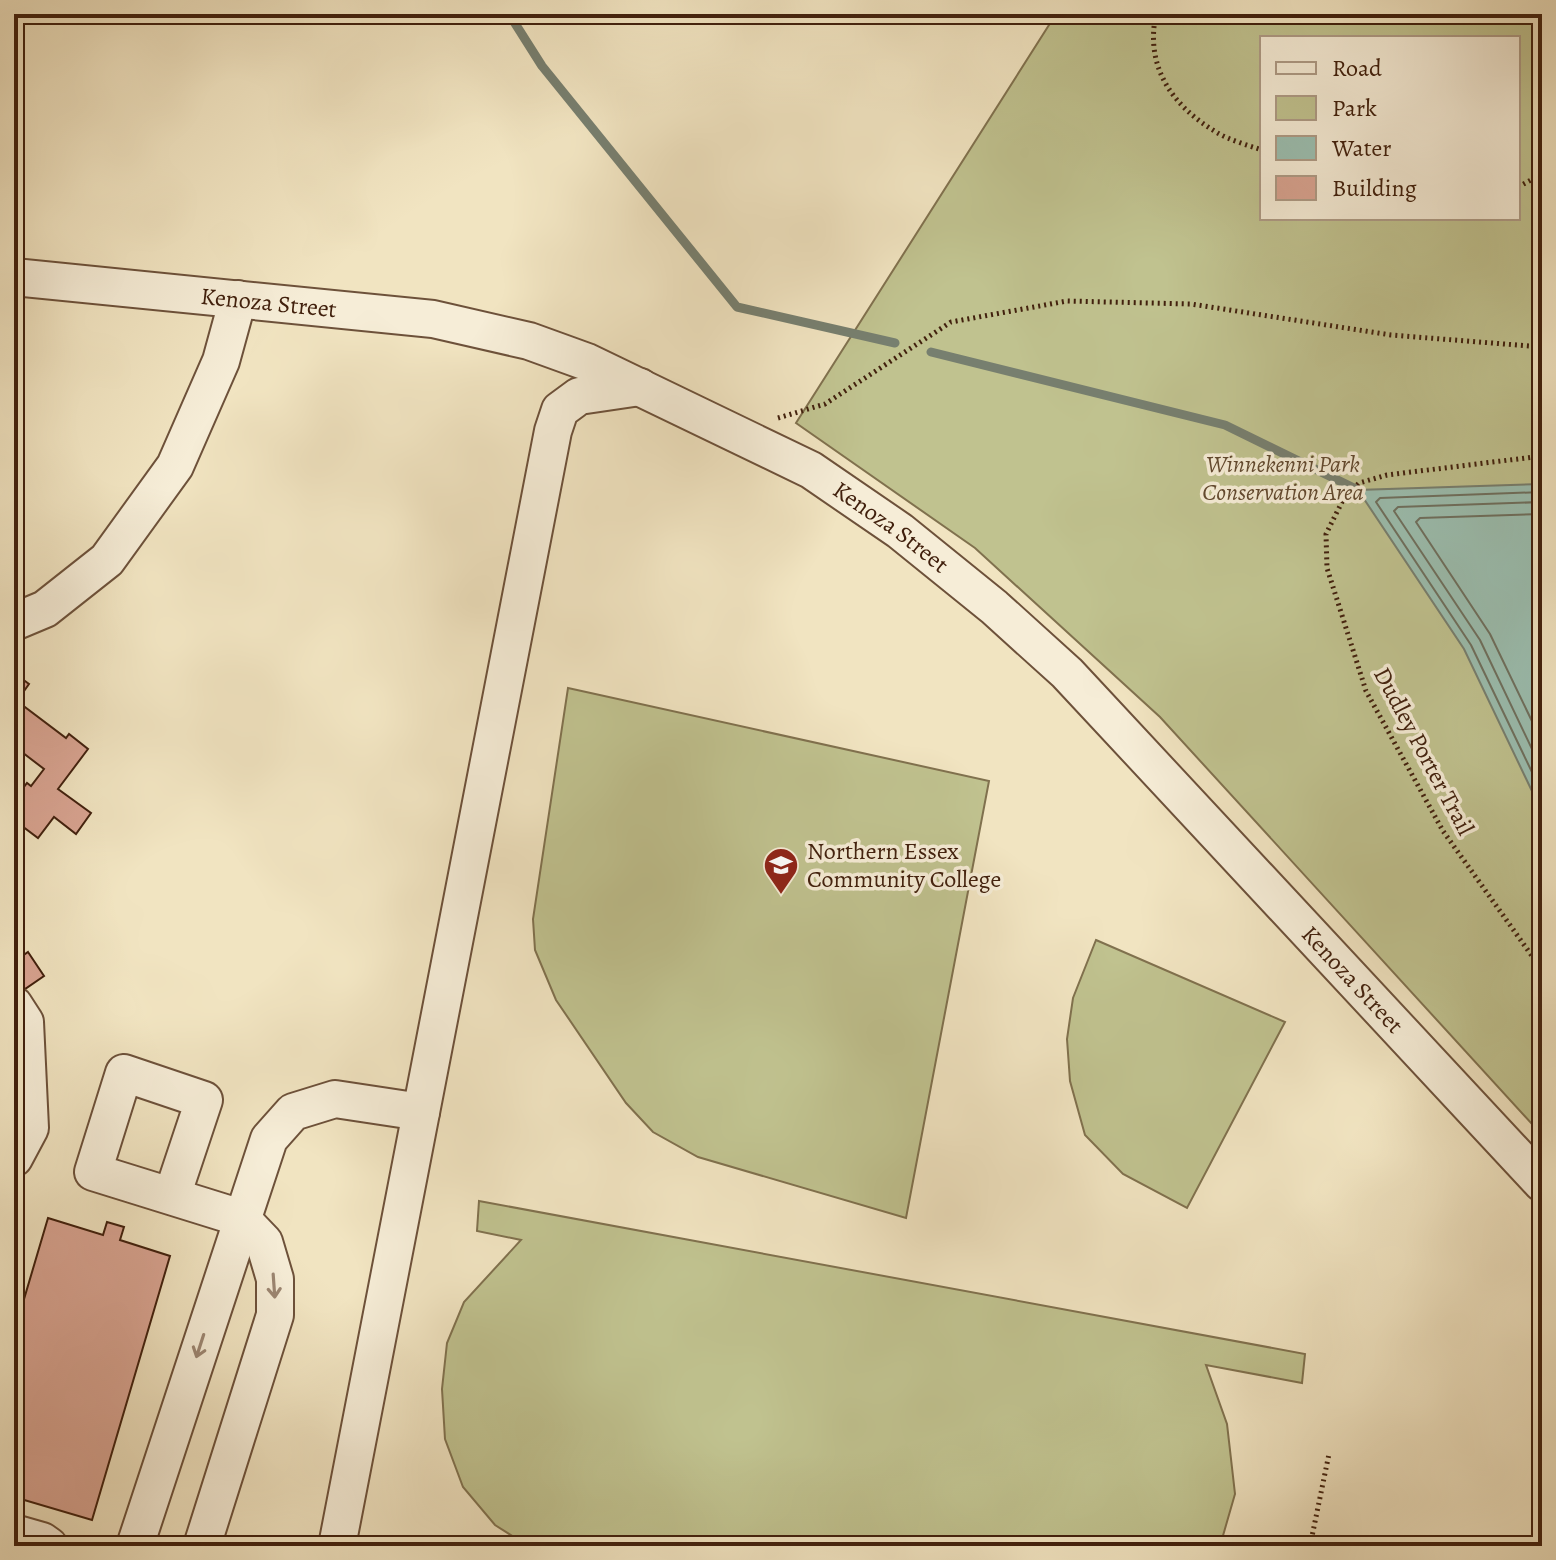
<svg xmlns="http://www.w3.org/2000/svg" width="1556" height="1560" font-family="Alegreya,serif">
  <rect width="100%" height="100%" fill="#f1e4c1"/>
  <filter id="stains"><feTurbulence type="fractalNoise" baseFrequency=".0025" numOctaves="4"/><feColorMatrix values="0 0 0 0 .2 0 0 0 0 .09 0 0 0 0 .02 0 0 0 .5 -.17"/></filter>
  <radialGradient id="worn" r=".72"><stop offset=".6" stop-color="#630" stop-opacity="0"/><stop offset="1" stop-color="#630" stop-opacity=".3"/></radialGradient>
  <path fill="#c0c28f" stroke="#80714e" stroke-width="2" fill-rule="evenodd" d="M 1056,14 L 1542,14 L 1542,1135 L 1160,717 L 975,548 L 796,423 ZM 1262,38 L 1518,38 L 1518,218 L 1262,218 Z
    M 568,688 L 989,781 L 906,1218 L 698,1157 L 653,1132 L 626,1103 L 556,1000 L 535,950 L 533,919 Z
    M 1096,940 L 1285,1022 L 1187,1208 L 1123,1174 L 1085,1135 L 1070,1081 L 1067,1039 L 1073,998 Z
    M 479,1201 L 1305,1354 L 1302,1383 L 1206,1365 L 1227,1424 L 1235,1494 L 1220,1546 L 528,1546 L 495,1525 L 463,1487 L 445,1439 L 442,1389 L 447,1343 L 464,1302 L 521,1240 L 477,1231 Z"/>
  <path fill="#9bbfb1" stroke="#777f6f" stroke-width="2" d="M 1542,484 L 1542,812 L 1464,649 L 1358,490 Z"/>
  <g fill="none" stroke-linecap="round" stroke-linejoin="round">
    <path stroke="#6e705f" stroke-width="2" d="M 1542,492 L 1380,498 L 1376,502 L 1471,645 L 1542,793
      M 1542,502 L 1398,507 L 1394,511 L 1480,640 L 1542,770
      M 1542,514 L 1420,518 L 1416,522 L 1490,634 L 1542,742"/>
    <path stroke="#777f6f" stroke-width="9" d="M 509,14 L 542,66 L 737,307 L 895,343
      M 931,352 L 1225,425 L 1358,490"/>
  </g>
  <path fill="#d9a492" stroke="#41200d" stroke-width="2" d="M 14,673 L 29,684 L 17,701 L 66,738 L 69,734 L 88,749 L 58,789 L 91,813 L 76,834 L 54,817 L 38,838 L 14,820 L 14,800 L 27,783 L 31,786 L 44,769 L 14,746 Z
    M 28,952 L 44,976 L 25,989 L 14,973 L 14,962 Z
    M 48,1218 L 103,1235 L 107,1222 L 124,1227 L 120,1240 L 170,1256 L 92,1520 L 14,1497 L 14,1333 Z"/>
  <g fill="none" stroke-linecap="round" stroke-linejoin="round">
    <g stroke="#6d513a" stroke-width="40">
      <g id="minor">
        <path id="s1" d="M 14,277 L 433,319 L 529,341 L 587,362 L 811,470 L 900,531 L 994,607 L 1067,673 L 1542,1183"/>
        <path d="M 14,622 L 45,609 L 107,560 L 175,466 L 221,361 L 238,299"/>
        <path d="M 14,1005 L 25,1022 L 30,1128 L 14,1158"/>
        <path d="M 172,1196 L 204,1100 L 124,1073 L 93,1172 L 241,1218 L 264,1242 L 275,1279 L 275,1315 L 202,1546"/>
        <path d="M 14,1533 L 42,1541 L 49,1546"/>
        <path d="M 135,1546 L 269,1139 L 293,1112 L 335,1099 L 421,1112"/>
        <path d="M 337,1546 L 553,431 L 560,410 L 579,396 L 640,387"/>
      </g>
    </g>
    <path stroke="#41200d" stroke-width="5" stroke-dasharray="2 4" stroke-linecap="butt" d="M 1156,14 C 1145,66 1171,105 1216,132 C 1229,140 1247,145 1262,150
      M 1518,187 L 1542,174
      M 778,418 L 825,404 L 951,322 L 1067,301 L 1191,304 L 1391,335 L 1542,347
      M 1542,456 L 1387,475 L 1359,483 L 1343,500 L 1326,534 L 1327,568 L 1366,691 L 1443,831 L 1542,970
      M 1310,1546 L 1329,1454"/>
    <use href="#minor" stroke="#f6edd7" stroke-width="36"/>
  </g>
  <defs><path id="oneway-shaft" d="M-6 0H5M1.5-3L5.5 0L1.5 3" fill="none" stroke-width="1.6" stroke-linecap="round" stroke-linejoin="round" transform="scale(2)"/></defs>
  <g stroke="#9c8672">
    <use href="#oneway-shaft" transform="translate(274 1286) rotate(86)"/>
    <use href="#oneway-shaft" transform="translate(200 1346) rotate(108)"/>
  </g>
  <defs>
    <g id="university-pin" transform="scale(1.8)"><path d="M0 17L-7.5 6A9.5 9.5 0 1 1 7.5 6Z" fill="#8f2418" stroke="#f6edd7"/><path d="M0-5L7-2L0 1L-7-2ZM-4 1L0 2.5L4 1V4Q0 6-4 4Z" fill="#fff"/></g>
  </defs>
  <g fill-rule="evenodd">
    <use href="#university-pin" x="781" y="865"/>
  </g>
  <g text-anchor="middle" stroke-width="7" stroke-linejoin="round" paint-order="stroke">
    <g font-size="24" fill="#41200d" stroke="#f6edd7">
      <text dy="8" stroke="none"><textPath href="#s1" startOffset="256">Kenoza Street</textPath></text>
      <text dy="8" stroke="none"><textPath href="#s1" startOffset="928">Kenoza Street</textPath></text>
      <text transform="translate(1424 751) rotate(62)" y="8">Dudley Porter Trail</text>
      <text dy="8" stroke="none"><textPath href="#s1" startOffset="1576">Kenoza Street</textPath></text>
    </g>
    <g font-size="24" font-style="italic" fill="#61482e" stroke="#f6edd7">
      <text x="1283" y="472">Winnekenni Park<tspan x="1283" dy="28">Conservation Area</tspan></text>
    </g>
    <g font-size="24" fill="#41200d" stroke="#f6edd7" text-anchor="start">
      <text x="807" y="859">Northern Essex<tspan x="807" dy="28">Community College</tspan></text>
    </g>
  </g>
  <rect width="1556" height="1560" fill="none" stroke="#f1e4c1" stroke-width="48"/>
  <rect x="16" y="16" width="1524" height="1528" fill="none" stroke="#41200d" stroke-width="4"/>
  <rect x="24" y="24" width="1508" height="1512" fill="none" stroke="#41200d" stroke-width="2"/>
  <rect x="1260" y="36" width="260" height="184" fill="#f6edd7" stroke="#ae9b86" stroke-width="2"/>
  <rect x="1276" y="62" width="40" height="12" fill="#f6edd7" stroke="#ae9b86" stroke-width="2"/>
  <text x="1332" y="76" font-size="24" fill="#41200d">Road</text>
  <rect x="1276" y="96" width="40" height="24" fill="#c0c28f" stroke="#ae9b86" stroke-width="2"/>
  <text x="1332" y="116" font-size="24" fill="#41200d">Park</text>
  <rect x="1276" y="136" width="40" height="24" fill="#9bbfb1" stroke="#ae9b86" stroke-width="2"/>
  <text x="1332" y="156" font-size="24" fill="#41200d">Water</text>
  <rect x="1276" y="176" width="40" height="24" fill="#d9a492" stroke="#ae9b86" stroke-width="2"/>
  <text x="1332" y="196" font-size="24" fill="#41200d">Building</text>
  <rect width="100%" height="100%" filter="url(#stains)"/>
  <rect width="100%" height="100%" fill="url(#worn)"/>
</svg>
